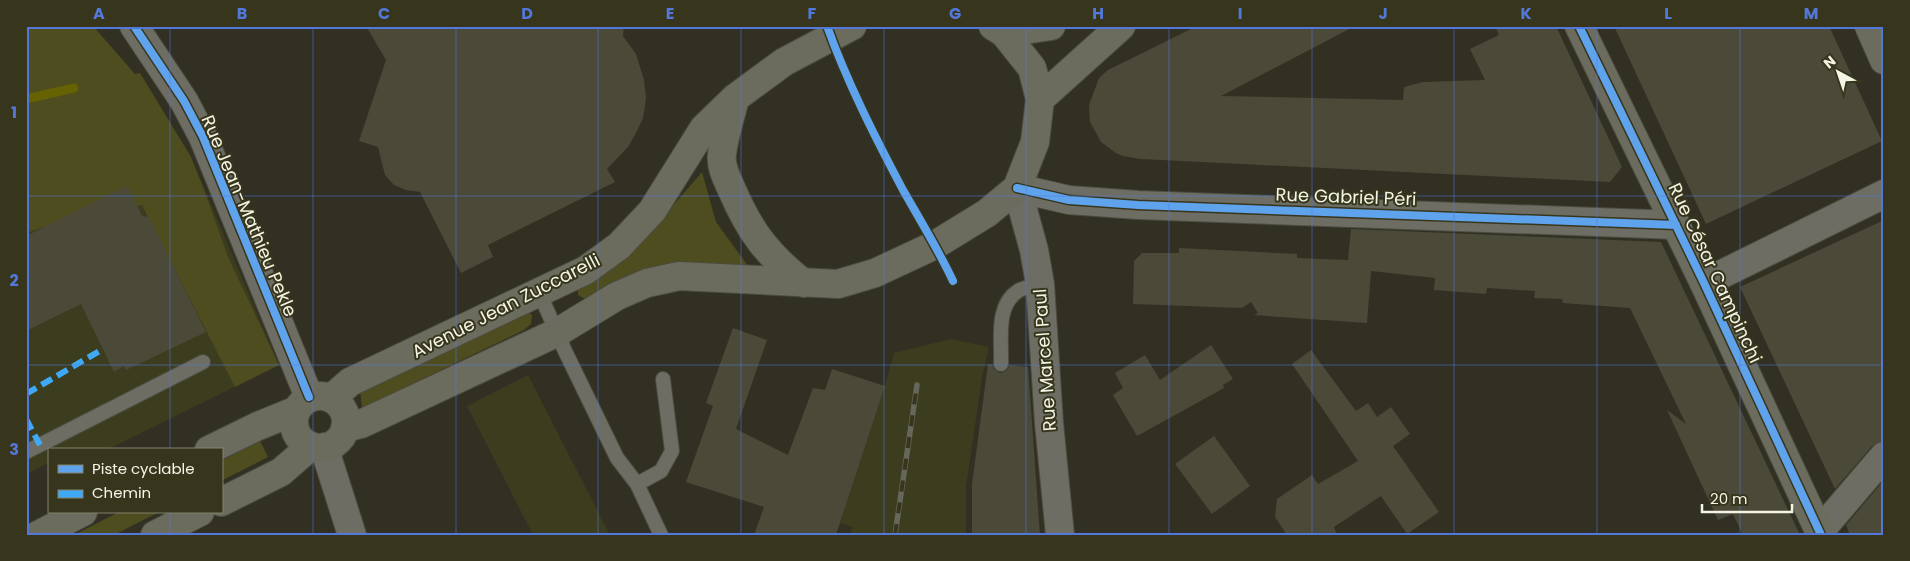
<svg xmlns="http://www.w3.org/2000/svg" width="1910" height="561" font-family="Poppins,sans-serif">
  <rect width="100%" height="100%" fill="#313023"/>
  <path fill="#3c3c1e" d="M 26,107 L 191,157 L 279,365 L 107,450 L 49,450 L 49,463 L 26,474 Z
    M 951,339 L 989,347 L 982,378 L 966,487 L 966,535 L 850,535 L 852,527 L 840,523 L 885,386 L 894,353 Z
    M 528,375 L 610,535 L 533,535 L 467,406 Z"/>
  <path fill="#4e4d20" d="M 26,26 L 93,26 L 135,74 L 140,73 L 191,157 L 206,195 L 228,257 L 279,365 L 235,387 L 142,205 L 44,227 L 26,233 Z
    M 702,172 L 716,222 L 748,266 L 588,298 L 583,298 L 578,295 L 578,289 L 638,246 Z
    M 528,312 L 532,315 L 531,324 L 524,330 L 362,408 L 360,390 Z
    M 260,441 L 268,457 L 221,481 L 221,461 Z
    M 119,512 L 159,512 L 114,535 L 74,535 Z"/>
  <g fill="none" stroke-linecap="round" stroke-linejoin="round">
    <path stroke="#656203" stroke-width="9" d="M 26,99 L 74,88"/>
  </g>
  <path fill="#4b4a38" d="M 366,26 L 624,26 L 623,36 L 636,54 L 644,80 L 646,99 L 643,118 L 637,131 L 628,147 L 607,169 L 615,182 L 488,245 L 493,257 L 461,273 L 420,192 L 406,190 L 394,185 L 385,175 L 378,147 L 359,141 L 386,60 Z
    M 1197,26 L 1355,26 L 1221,96 L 1403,100 L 1404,87 L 1423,82 L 1485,80 L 1470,49 L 1499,35 L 1495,26 L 1556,26 L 1622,167 L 1610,182 L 1141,159 L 1123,156 L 1116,153 L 1101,142 L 1090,122 L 1089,105 L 1099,78 L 1108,70 Z
    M 1614,26 L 1829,26 L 1882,141 L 1706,224 Z
    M 127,186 L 142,216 L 149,217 L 206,332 L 126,370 L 124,366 L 114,372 L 81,304 L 26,331 L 26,236 Z
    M 1884,220 L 1884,441 L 1878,442 L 1872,446 L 1835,489 L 1740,287 Z
    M 1351,229 L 1661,242 L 1800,535 L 1743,535 L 1733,514 L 1718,520 L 1667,410 L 1686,424 L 1630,308 L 1563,303 L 1562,299 L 1534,298 L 1535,291 L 1487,288 L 1486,294 L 1434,290 L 1435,278 L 1371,271 L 1367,323 L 1254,315 L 1258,313 L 1251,302 L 1242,308 L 1133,304 L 1134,261 L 1142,253 L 1179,253 L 1179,248 L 1297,254 L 1297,258 L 1348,260 Z
    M 733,328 L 767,340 L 736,429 L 788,455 L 813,388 L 825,390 L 832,369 L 885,386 L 836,535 L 754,535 L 764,507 L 686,482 L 713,406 L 706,403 Z
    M 1211,345 L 1233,379 L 1223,385 L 1224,388 L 1137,436 L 1113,395 L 1123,388 L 1115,373 L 1145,355 L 1160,380 Z
    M 1311,350 L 1356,411 L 1368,403 L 1377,417 L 1391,407 L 1410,434 L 1393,446 L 1439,512 L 1407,534 L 1381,496 L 1334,527 L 1337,535 L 1287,535 L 1275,517 L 1277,499 L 1312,475 L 1318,484 L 1358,461 L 1292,364 Z
    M 988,364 L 992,364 L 994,369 L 1000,373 L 1006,371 L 1010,365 L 1028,367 L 1040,535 L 972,535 L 972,484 Z
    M 1214,436 L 1250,486 L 1212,514 L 1175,464 Z
    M 1884,480 L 1884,535 L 1850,535 L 1846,525 Z"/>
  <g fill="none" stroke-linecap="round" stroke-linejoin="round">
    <g stroke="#4c4c40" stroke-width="16">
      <path id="lane" d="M 539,292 L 565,351 L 617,458 L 637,484 L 661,535
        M 1001,364 C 1002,340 995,306 1018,291 C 1024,287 1034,286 1040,284
        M 26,452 L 203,362
        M 637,484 L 661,471 L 672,451 L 663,379"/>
    </g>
    <g stroke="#4c4c40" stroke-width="30">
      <path id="street" d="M 134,26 L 184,101 L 203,137 L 309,397
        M 1704,283 L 1884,194
        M 324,447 L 352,535
        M 1820,531 L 1884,456
        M 1060,535 L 1049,423 L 1040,284 L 1034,250 L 1017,188 L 1069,200 L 1138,205 L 1676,225"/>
    </g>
    <g stroke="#4c4c40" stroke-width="30">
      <path id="secondary" d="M 1579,26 L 1704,283 L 1821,535
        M 1869,26 L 1884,60
        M 1004,33 L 1051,26
        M 735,98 C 731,116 724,135 722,154 C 720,166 727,179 732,190 C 750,232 767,254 803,283
        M 1040,99 L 1121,26
        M294 422a26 26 0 1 1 52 0a26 26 0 1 1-52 0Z
        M 332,398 L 350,382 L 586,270 L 619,246 L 652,211 L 704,128 L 735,98 L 784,62 L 852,26
        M 345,428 L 361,424 L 558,332 L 617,296 L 647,283 L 679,276 L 838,284 L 875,273 L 935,245 L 987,213 L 1017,188 L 1035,142 L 1040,99 L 1032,68 L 1004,33 L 993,26
        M 209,450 L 258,426 L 295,411
        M 221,502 L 281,472 L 311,446
        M 38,535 L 83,512
        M 155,535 L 200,512"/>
    </g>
    <use href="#lane" stroke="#6d6d63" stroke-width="14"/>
    <use href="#street" stroke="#6d6d63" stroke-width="28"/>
    <use href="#secondary" stroke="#6c6c5e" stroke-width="28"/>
    <g stroke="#66665a" stroke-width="5.5">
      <path id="rail" d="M 895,535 L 917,385"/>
    </g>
    <use href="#rail" stroke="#37361d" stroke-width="4" stroke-dasharray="11" stroke-linecap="butt"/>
    <path stroke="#3fa9f5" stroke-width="6" stroke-dasharray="12 6" stroke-linecap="butt" d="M 26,394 L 103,349
      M 26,419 L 40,445"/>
    <g stroke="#37361d" stroke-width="11">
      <path id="cycleway" d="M 134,26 L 184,101 L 203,137 L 309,397
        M 827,26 C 847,82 875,137 903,190 C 920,220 938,249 953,281
        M 1579,26 L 1704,283 L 1821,535
        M 1017,188 L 1069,200 L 1138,205 L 1676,225"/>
    </g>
    <use href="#cycleway" stroke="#60a3ed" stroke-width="8"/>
  </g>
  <path fill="none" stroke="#5378dc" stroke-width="1" stroke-opacity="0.55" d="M 170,26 L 170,450M 313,26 L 313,535M 456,26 L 456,535M 598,26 L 598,535M 741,26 L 741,535M 884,26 L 884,535M 1026,26 L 1026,535M 1169,26 L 1169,535M 1312,26 L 1312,535M 1454,26 L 1454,535M 1597,26 L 1597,535M 1740,26 L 1740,535M 26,196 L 1884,196M 26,365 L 1884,365M 170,512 L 170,535"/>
  <g text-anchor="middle" stroke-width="4" stroke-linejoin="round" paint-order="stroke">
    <g font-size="18" fill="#f5f5e6" stroke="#37361d">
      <text transform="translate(1346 197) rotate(2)" y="6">Rue Gabriel Péri</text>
      <text transform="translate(249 216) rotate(67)" y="6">Rue Jean-Mathieu Pekle</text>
      <text transform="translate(1715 273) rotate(65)" y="6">Rue César Campinchi</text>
      <text transform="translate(506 306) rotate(-27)" y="6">Avenue Jean Zuccarelli</text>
      <text transform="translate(1045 360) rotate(-94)" y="6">Rue Marcel Paul</text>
    </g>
  </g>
  <rect width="1910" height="561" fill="none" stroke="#37361d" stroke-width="55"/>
  <rect x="48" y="448" width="175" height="65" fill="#37361d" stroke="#83826d"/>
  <rect x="58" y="465" width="25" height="8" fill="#60a3ed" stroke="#83826d"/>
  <text x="92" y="474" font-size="15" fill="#f5f5e6">Piste cyclable</text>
  <rect x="58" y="490" width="25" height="8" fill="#3fa9f5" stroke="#83826d"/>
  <text x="92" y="498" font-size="15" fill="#f5f5e6">Chemin</text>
  <g transform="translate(1838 72) rotate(320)" stroke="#37361d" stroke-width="4" paint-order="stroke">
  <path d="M0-4L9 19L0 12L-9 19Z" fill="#f5f5e6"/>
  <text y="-8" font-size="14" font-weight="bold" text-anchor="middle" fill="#f5f5e6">N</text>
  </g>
  <path d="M1702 504v8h90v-8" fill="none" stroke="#f5f5e6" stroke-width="2.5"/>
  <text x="1710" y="504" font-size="15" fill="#f5f5e6" stroke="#37361d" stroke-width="4" paint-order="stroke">20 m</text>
  <rect x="28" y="28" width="1854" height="506" fill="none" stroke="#5378dc" stroke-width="2"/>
  <g font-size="16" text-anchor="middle" font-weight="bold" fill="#5378dc">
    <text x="99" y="19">A</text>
    <text x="242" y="19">B</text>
    <text x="384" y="19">C</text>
    <text x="527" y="19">D</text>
    <text x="670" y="19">E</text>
    <text x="812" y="19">F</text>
    <text x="955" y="19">G</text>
    <text x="1098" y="19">H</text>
    <text x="1240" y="19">I</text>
    <text x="1383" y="19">J</text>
    <text x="1526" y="19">K</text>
    <text x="1668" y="19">L</text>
    <text x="1811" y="19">M</text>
    <text x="14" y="118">1</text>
    <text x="14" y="286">2</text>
    <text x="14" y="455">3</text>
  </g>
</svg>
